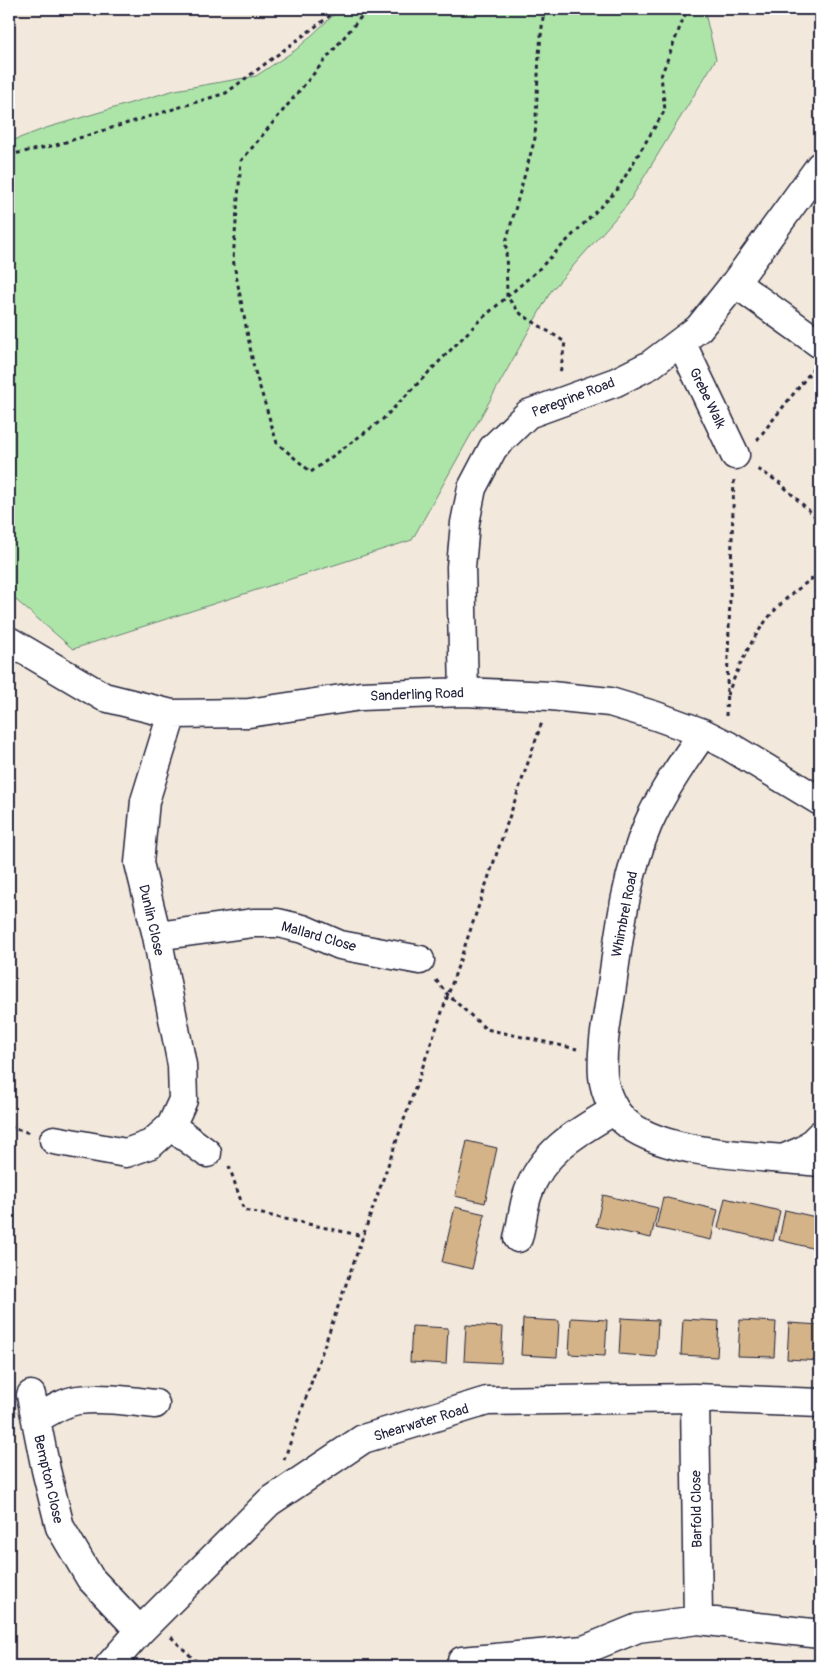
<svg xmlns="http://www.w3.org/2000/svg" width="829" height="1675" font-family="Pangolin,sans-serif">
  <rect width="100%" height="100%" fill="#f2e8db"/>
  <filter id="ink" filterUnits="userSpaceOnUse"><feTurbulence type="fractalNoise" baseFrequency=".02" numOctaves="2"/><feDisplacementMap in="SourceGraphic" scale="10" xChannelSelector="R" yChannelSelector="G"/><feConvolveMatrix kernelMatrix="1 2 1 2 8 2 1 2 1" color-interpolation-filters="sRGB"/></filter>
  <g filter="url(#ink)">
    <path fill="#ade5a8" stroke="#688472" d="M 340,9 L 704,9 L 716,59 L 627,205 L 551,291 L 412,540 L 73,649 L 9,594 L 9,142 L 46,128 L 175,90 L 256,76 L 297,49 Z"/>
    <path fill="#d3b387" stroke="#22223b" d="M 467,1141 L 497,1148 L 485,1203 L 455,1196 Z
      M 603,1195 L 658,1208 L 651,1238 L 596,1226 Z
      M 663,1197 L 718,1210 L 711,1240 L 656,1228 Z
      M 725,1198 L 780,1211 L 773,1241 L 718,1228 Z
      M 455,1207 L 485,1214 L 472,1269 L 442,1262 Z
      M 785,1210 L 820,1218 L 820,1250 L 779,1240 Z
      M 571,1318 L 607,1320 L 605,1356 L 569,1354 Z
      M 621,1318 L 658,1320 L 656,1357 L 619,1354 Z
      M 523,1319 L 559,1321 L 557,1357 L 521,1355 Z
      M 683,1319 L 719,1321 L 717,1357 L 681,1355 Z
      M 740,1320 L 776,1322 L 774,1357 L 738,1356 Z
      M 789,1323 L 820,1325 L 820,1361 L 787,1359 Z
      M 466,1325 L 503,1327 L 501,1363 L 464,1361 Z
      M 412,1326 L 448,1328 L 446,1364 L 410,1362 Z"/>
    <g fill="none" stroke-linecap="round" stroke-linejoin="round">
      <g stroke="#22223b" stroke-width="31">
        <path id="minor" d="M 735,283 L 820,344
          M 681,342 L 735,455
          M 9,641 L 104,697 L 172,714 L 249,713 L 361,696 L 464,692 L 551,696 L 610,702 L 656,716 L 703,733 L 727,745 L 820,801
          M 464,692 L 461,567 L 465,523 L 472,488 L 493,448 L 528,414 L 616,382 L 650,365 L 699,328 L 735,283 L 820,166
          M 703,733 C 683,762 662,792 648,824 C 625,878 619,936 611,993 C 607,1020 601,1048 603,1076 C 605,1094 614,1114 629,1125 C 672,1157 767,1156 820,1162
          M 157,936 L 253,923 L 278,923 L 303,929 L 340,945 L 420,960
          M 171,1126 L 207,1153
          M 54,1140 L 126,1153 L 151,1144 L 171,1126 L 183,1100 L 182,1065 L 157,936 L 139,863 L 145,801 L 172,714
          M 785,1158 L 806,1149 L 820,1135
          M 518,1238 C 522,1224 523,1207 528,1193 C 543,1150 578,1132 615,1110
          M 31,1395 L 46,1470 L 60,1527 L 90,1578 L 140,1631
          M 36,1419 C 49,1412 63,1402 78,1400 C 103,1397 130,1401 155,1404
          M 698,1620 L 820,1634
          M 462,1661 L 584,1650 L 638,1628 L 698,1620 L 695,1398
          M 109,1666 L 140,1631 L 269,1502 L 363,1439 L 487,1401 L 695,1398 L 820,1403"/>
      </g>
      <path stroke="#22223b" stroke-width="3" stroke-dasharray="4 4" stroke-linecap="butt" d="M 375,9 L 360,18 L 241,161 L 233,259 L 254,368 L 277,443 L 311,472 L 382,420 L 479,321 L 537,271 L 617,190 L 665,110 L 661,76 L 687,9
        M 544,9 L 539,54 L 535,138 L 506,242 L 507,297 L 521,314 L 565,342 L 560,374
        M 9,155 L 56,145 L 226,93 L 339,9
        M 757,440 L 813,369
        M 758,469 L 780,483 L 820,521
        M 727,695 C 740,664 754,631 778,607 C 790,594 806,583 820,573
        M 726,716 L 734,480
        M 436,980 L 448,995 L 486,1029 L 577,1049
        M 9,1127 L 30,1133
        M 229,1166 L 244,1210 L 363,1236
        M 284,1460 L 448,995 L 542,722
        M 171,1637 L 201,1666"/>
      <use href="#minor" stroke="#fff" stroke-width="28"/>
    </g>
  </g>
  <g text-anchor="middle" stroke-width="4" stroke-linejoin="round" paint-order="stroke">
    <g font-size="14" fill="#22223b" stroke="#fff">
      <text transform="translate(573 397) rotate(-21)" y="5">Peregrine Road</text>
      <text transform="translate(708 398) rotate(64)" y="5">Grebe Walk</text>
      <text transform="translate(417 694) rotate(-2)" y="5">Sanderling Road</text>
      <text transform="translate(624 914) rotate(-79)" y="5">Whimbrel Road</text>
      <text transform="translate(152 920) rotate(77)" y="5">Dunlin Close</text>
      <text transform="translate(319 936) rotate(16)" y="5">Mallard Close</text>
      <text transform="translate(421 1422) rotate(-17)" y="5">Shearwater Road</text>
      <text transform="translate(49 1479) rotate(77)" y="5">Bempton Close</text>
      <text transform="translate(696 1509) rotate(-91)" y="5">Barfold Close</text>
    </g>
  </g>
  <rect width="829" height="1675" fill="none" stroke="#fff" stroke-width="30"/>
  <rect x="15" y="15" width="799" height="1645" fill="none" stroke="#22223b" stroke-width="2" filter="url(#ink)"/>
</svg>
